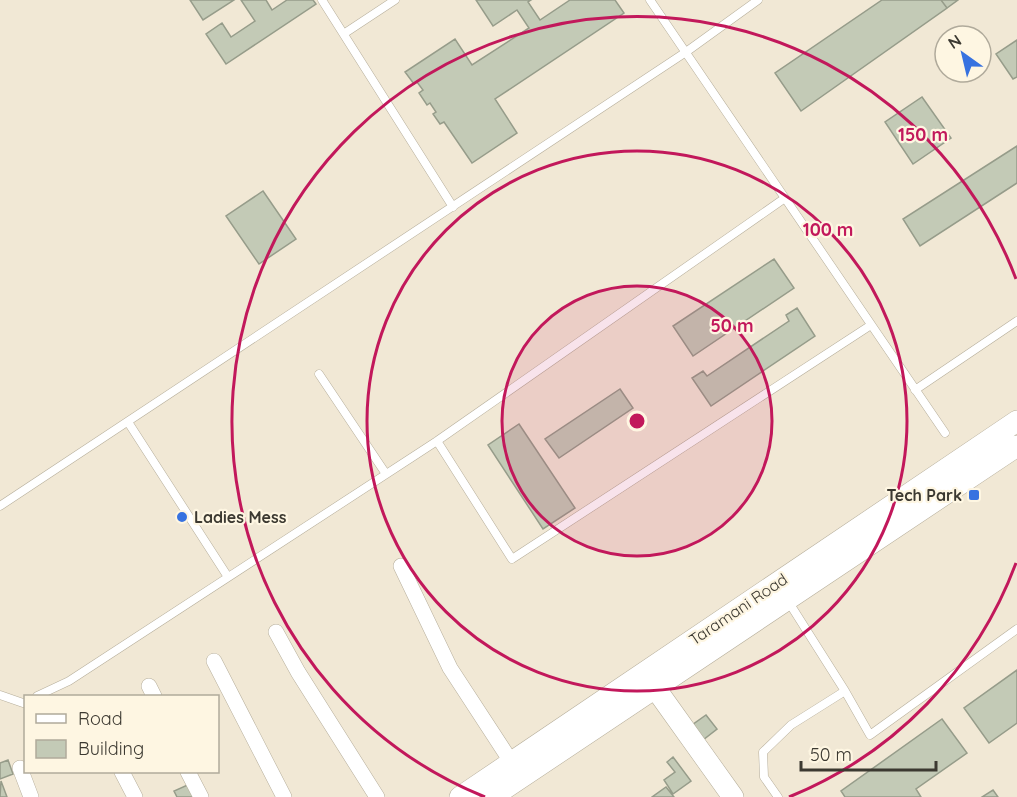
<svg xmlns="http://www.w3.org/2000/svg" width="1017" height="797" font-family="Quicksand,sans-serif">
  <rect width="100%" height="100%" fill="#f1e8d5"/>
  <path fill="#c3cab6" stroke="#969c8a" stroke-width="1.5" d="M 190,0 L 234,0 L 203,20 Z
    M 241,0 L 266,0 L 272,10 L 287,0 L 313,0 L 316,4 L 226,64 L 206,34 L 222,23 L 231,37 L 255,21 Z
    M 476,0 L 531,0 L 528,2 L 540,20 L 570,0 L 615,0 L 624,13 L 495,99 L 517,133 L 472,163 L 444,122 L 440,124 L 433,114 L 436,112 L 430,103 L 427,105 L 419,93 L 423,90 L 417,82 L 414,84 L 405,72 L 455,39 L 472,65 L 529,28 L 517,10 L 493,26 Z
    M 882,0 L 941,0 L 947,8 L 801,111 L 775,73 Z
    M 941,0 L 958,0 L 947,8 Z
    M 1017,40 L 1017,77 L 1013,79 L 996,54 Z
    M 922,97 L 951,138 L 913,164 L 885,122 Z
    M 1017,146 L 1017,183 L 920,246 L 903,219 Z
    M 263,191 L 296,239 L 259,264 L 226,216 Z
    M 774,259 L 794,288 L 693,356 L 673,326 Z
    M 797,308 L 815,336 L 711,406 L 692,378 L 703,371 L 707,376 L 789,321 L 786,315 Z
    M 620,389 L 633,408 L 559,458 L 545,439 Z
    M 519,424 L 575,508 L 543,529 L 488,445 Z
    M 1017,670 L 1017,723 L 989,743 L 964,708 Z
    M 706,715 L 717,729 L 703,740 L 692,725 Z
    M 942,719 L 967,753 L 916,789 L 921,797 L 845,797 L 841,791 Z
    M 673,757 L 691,781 L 673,794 L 664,780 L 675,772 L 667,762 Z
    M 8,760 L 13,774 L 0,779 L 0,763 Z
    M 1,781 L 7,797 L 0,797 Z
    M 192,783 L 198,797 L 177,797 L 174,791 Z
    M 666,787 L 674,797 L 652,797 Z
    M 993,790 L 998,797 L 982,797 Z"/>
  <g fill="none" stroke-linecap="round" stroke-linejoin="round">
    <g stroke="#b6ae9b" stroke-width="9">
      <path id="lane" d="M 322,0 L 453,207
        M 650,0 L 945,433
        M 345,33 L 395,0
        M 319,374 L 386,474
        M 915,390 L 1017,321
        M 128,422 L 228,577
        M 437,441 L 512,559 L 871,325
        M 0,506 L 686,52 L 758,0
        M 845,691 L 870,735 L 1017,629
        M 0,695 L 23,703 L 26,702
        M 37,696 L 69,681 L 437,441 L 785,198
        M 778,797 L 764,777 L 763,752 L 791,725 L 845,691 L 788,601"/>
    </g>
    <g stroke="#b6ae9b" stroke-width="16">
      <path id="street" d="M 401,566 L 450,668 L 512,763
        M 276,632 L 298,672 L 377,797
        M 214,661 L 284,797
        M 149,686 L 154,696
        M 20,768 L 31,797
        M 122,772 L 135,797
        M 188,772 L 201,797"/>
    </g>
    <g stroke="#b6ae9b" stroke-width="22">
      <path id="secondary" d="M 648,678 L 733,797
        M 460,797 L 1017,421
        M 492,797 L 1017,446"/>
    </g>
    <use href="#lane" stroke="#fff" stroke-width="8"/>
    <use href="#street" stroke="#fff" stroke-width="15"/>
    <use href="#secondary" stroke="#fff" stroke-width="21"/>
  </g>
  <circle cx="637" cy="421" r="135" fill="#c2185b" fill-opacity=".12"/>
  <g fill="none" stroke="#c2185b" stroke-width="3">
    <circle cx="637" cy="421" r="135"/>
    <circle cx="637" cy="421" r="270"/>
    <path d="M1016 563A405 405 0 0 1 789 797M485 797A405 405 0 1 1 1016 279"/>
  </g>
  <g fill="#3772e0" stroke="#fef6e2" stroke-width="2">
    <rect x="968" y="489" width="12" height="12" rx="3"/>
    <circle cx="182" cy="517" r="6"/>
  </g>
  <g text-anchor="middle" stroke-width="4.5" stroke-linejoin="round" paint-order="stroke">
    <g font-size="16" font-weight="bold" fill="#3c3931" stroke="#fef6e2" text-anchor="end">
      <text x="962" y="501">Tech Park</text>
      <text x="194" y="523" text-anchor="start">Ladies Mess</text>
    </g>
    <g font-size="16" fill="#3c3931" stroke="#fef6e2">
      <text transform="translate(738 609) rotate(-34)" y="6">Taramani Road</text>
    </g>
  </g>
  <circle cx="637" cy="421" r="9" fill="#c2185b" stroke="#fef6e2" stroke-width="3"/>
  <g font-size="18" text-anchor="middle" font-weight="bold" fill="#c2185b" stroke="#fef6e2" stroke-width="4.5" stroke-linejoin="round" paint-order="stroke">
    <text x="923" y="141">150 m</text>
    <text x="828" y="236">100 m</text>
    <text x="732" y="332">50 m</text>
  </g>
  <rect x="24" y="695" width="195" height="78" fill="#fef6e2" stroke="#b0aa9b" stroke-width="1.5"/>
  <rect x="36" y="714" width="30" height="9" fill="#ffffff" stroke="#b0aa9b" stroke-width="1.5"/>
  <text x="78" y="725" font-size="18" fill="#3c3931">Road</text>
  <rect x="36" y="740" width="30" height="18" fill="#c3cab6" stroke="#b0aa9b" stroke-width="1.5"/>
  <text x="78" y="755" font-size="18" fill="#3c3931">Building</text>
  <g transform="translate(963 54) rotate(326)"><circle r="28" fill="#fef6e2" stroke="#b0aa9b" stroke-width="1.5"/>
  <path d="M0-4.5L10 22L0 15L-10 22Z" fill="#3772e0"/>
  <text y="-9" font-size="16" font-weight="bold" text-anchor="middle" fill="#3c3931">N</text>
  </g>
  <path d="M801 761v9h135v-9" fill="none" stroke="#3c3931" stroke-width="3"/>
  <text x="810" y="761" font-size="18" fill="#3c3931" stroke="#fef6e2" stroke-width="4.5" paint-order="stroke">50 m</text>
</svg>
